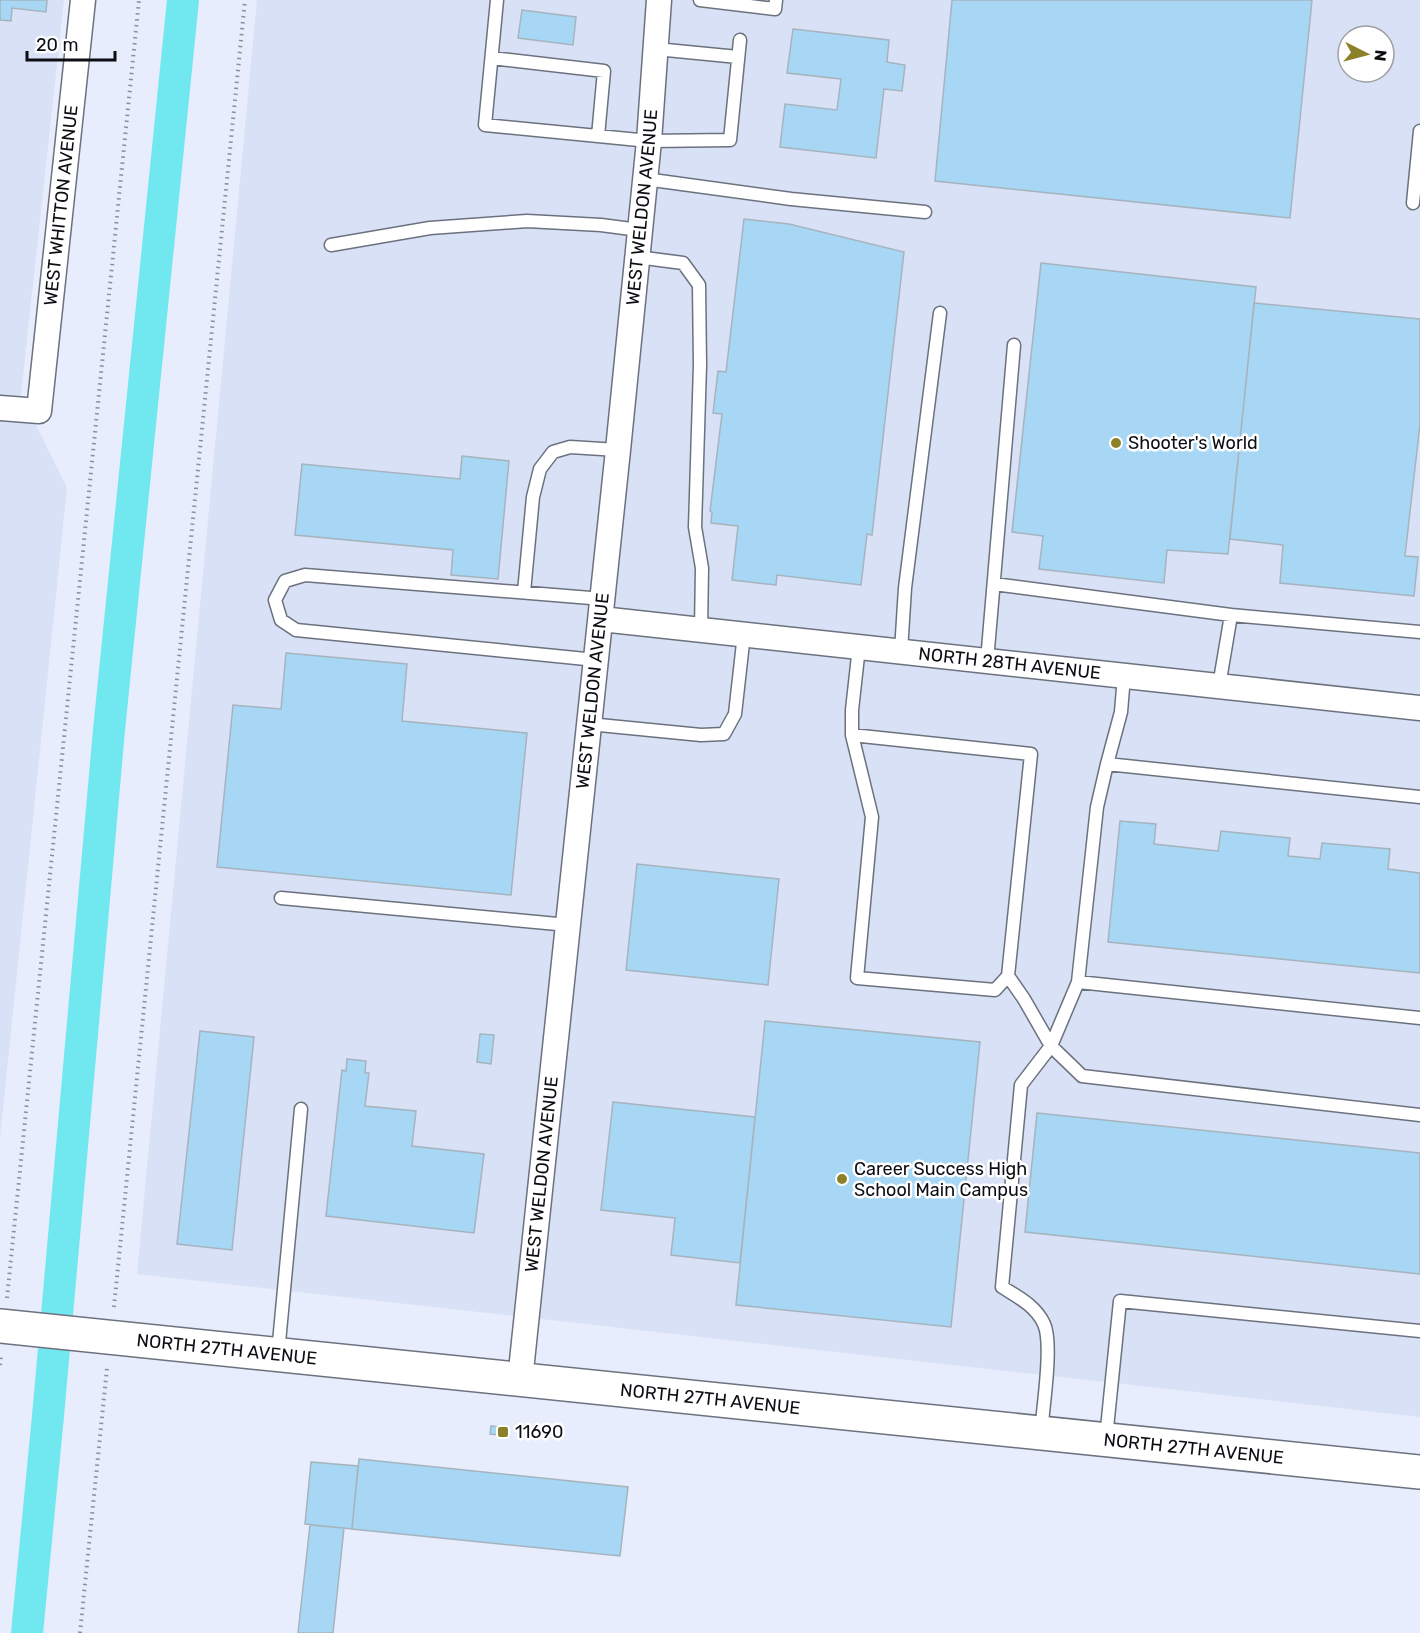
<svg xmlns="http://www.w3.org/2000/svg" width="1420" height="1633" font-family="Rubik,sans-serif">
  <rect width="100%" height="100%" fill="#e7edfc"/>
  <path fill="#d8e1f6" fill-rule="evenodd" d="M 0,0 L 64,0 L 21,394 L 67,488 L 0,1138 Z
    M 257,0 L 1420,0 L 1420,1417 L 137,1274 ZM 1348,36 L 1384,36 L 1384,72 L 1348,72 Z"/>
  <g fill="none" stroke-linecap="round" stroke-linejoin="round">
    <path stroke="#71e8f0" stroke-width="32" d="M 27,1633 L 48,1416 L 109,730 L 183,0"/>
  </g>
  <path fill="#a7d7f4" stroke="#a5b4bd" stroke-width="1.5" d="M 0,0 L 47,0 L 46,12 L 12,8 L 11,21 L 0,20 Z
    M 952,0 L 1312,0 L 1290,218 L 935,181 Z
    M 522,10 L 576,17 L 573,45 L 518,38 Z
    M 793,29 L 889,40 L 887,62 L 905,65 L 902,91 L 884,89 L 876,158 L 780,147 L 785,104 L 837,110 L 841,79 L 787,73 Z
    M 744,219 L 789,224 L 904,252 L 872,535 L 867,534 L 861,585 L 777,575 L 776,585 L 732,580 L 738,526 L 711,523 L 712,512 L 710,511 L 722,414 L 713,413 L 718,371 L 726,372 Z
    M 1041,263 L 1256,287 L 1228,554 L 1167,550 L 1164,583 L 1039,569 L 1043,536 L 1012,532 Z
    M 1254,303 L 1420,319 L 1420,424 L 1405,556 L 1418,557 L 1414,596 L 1280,583 L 1283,545 L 1230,539 Z
    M 462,456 L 509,461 L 498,579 L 451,575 L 453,550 L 295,535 L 302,464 L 460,479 Z
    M 286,653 L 407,664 L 402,721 L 527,733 L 511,895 L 217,867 L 233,705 L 281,709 Z
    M 1120,821 L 1156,824 L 1154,844 L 1218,851 L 1221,831 L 1290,838 L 1288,856 L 1320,859 L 1322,843 L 1390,849 L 1388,869 L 1420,873 L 1420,973 L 1108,942 Z
    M 637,864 L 779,879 L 768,985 L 626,970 Z
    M 765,1021 L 980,1042 L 951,1327 L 736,1305 Z
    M 200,1031 L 254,1037 L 232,1250 L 177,1244 Z
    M 480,1034 L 494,1035 L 491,1064 L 477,1062 Z
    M 347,1059 L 366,1061 L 365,1073 L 369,1073 L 365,1106 L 416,1111 L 412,1146 L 484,1154 L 474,1233 L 326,1216 L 342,1070 L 346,1071 Z
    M 613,1102 L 755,1117 L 740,1263 L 671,1255 L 675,1218 L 601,1210 Z
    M 1037,1113 L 1420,1153 L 1420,1274 L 1025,1232 Z
    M 491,1426 L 503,1427 L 509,1436 L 490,1434 Z
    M 359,1459 L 628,1487 L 620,1556 L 352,1529 Z
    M 311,1462 L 358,1466 L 352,1529 L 305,1524 Z
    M 310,1525 L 344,1528 L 333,1633 L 298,1633 Z"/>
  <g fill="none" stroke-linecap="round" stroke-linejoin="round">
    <g stroke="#6c717e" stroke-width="15">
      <path id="lane" d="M 497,0 L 485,125 L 649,141 L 730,140 L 740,40
        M 700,0 L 775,9 L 776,0
        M 656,49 L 738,57
        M 492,58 L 604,71 L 598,136
        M 645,179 L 791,199 L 925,212
        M 1413,203 L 1420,131
        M 331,245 L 430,228 L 527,221 L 601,225 L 639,230
        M 637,257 L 683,263 L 699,285 L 700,365 L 695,527 L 702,568 L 701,630
        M 994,584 L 1231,615 L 1420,632
        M 524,592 L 533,497 L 540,469 L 553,452 L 570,447 L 618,450
        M 901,651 L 905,588 L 940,313
        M 596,660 L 296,630 L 281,620 L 275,600 L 285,581 L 305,575 L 603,599
        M 987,661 L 1014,345
        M 1124,676 L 1121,712 L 1107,764 L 1420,797
        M 1219,686 L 1231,615
        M 589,724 L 701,735 L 724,734 L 735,714 L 744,634
        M 852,735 L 1031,754 L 1008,976 L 995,990 L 857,978 L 872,817 L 852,735 L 852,710 L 859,647
        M 1107,764 L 1097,807 L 1078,982 L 1420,1018
        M 281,898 L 568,925
        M 1008,976 L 1024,999 L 1051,1046 L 1078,982
        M 278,1353 L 301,1109
        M 1041,1432 C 1043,1408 1053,1343 1044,1324 C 1036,1306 1018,1297 1002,1287 L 1021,1085 L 1051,1046 L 1082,1076 L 1420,1115
        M 1106,1438 L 1120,1301 L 1420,1331"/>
    </g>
    <g stroke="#6c717e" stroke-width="27">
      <g id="street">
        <path id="s1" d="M 0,408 L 39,411 L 83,0"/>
        <path id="s2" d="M 601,619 L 1420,708"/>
        <path id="s3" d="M 520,1380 L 618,450 L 649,141 L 659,0"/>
      </g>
    </g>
    <g stroke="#6c717e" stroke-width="36">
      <g id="secondary">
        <path id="s4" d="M 0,1326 L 1420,1472"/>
      </g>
    </g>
    <path stroke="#8b8f9a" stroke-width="4" stroke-dasharray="1.5 4.5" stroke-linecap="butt" d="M 7,1298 L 139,0
      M 114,1307 L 245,0
      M 0,1365 L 1,1356
      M 80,1633 L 107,1368"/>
    <use href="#lane" stroke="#fff" stroke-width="12"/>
    <use href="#street" stroke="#fff" stroke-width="24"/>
    <use href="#secondary" stroke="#fff" stroke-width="33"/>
  </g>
  <g fill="#8c8128" stroke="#fff" stroke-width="2">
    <circle cx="1116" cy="443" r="6"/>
    <circle cx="842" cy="1179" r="6"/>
    <rect x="497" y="1426" width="12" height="12" rx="3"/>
  </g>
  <g text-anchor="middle" stroke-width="5" stroke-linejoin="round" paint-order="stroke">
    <g font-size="18" fill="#0c0e13" stroke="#fff">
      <text dy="6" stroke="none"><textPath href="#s1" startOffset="246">WEST WHITTON AVENUE</textPath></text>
      <text dy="6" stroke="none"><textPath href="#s3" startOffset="1179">WEST WELDON AVENUE</textPath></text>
      <text dy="6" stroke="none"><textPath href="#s2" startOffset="411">NORTH 28TH AVENUE</textPath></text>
      <text dy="6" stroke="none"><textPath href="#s3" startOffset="693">WEST WELDON AVENUE</textPath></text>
      <text dy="6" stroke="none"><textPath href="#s3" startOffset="207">WEST WELDON AVENUE</textPath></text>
      <text dy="6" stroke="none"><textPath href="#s4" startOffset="228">NORTH 27TH AVENUE</textPath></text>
      <text dy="6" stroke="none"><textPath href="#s4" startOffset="714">NORTH 27TH AVENUE</textPath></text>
      <text dy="6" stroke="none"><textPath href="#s4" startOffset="1200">NORTH 27TH AVENUE</textPath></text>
    </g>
    <g font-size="18" fill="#0c0e13" stroke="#fff" text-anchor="start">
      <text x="1128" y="449">Shooter's World</text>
      <text x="854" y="1175">Career Success High<tspan x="854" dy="21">School Main Campus</tspan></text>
      <text x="515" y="1438">11690</text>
    </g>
  </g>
  <g transform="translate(1366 54) rotate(96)"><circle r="28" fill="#ffffff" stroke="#9e9fa1" stroke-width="1.5"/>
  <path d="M0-4.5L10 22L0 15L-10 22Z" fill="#8c8128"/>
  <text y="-9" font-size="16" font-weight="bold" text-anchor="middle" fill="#0c0e13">N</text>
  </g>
  <path d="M27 51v9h88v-9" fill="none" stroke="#0c0e13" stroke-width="3"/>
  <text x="36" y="51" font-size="18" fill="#0c0e13" stroke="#ffffff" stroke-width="4.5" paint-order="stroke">20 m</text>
</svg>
